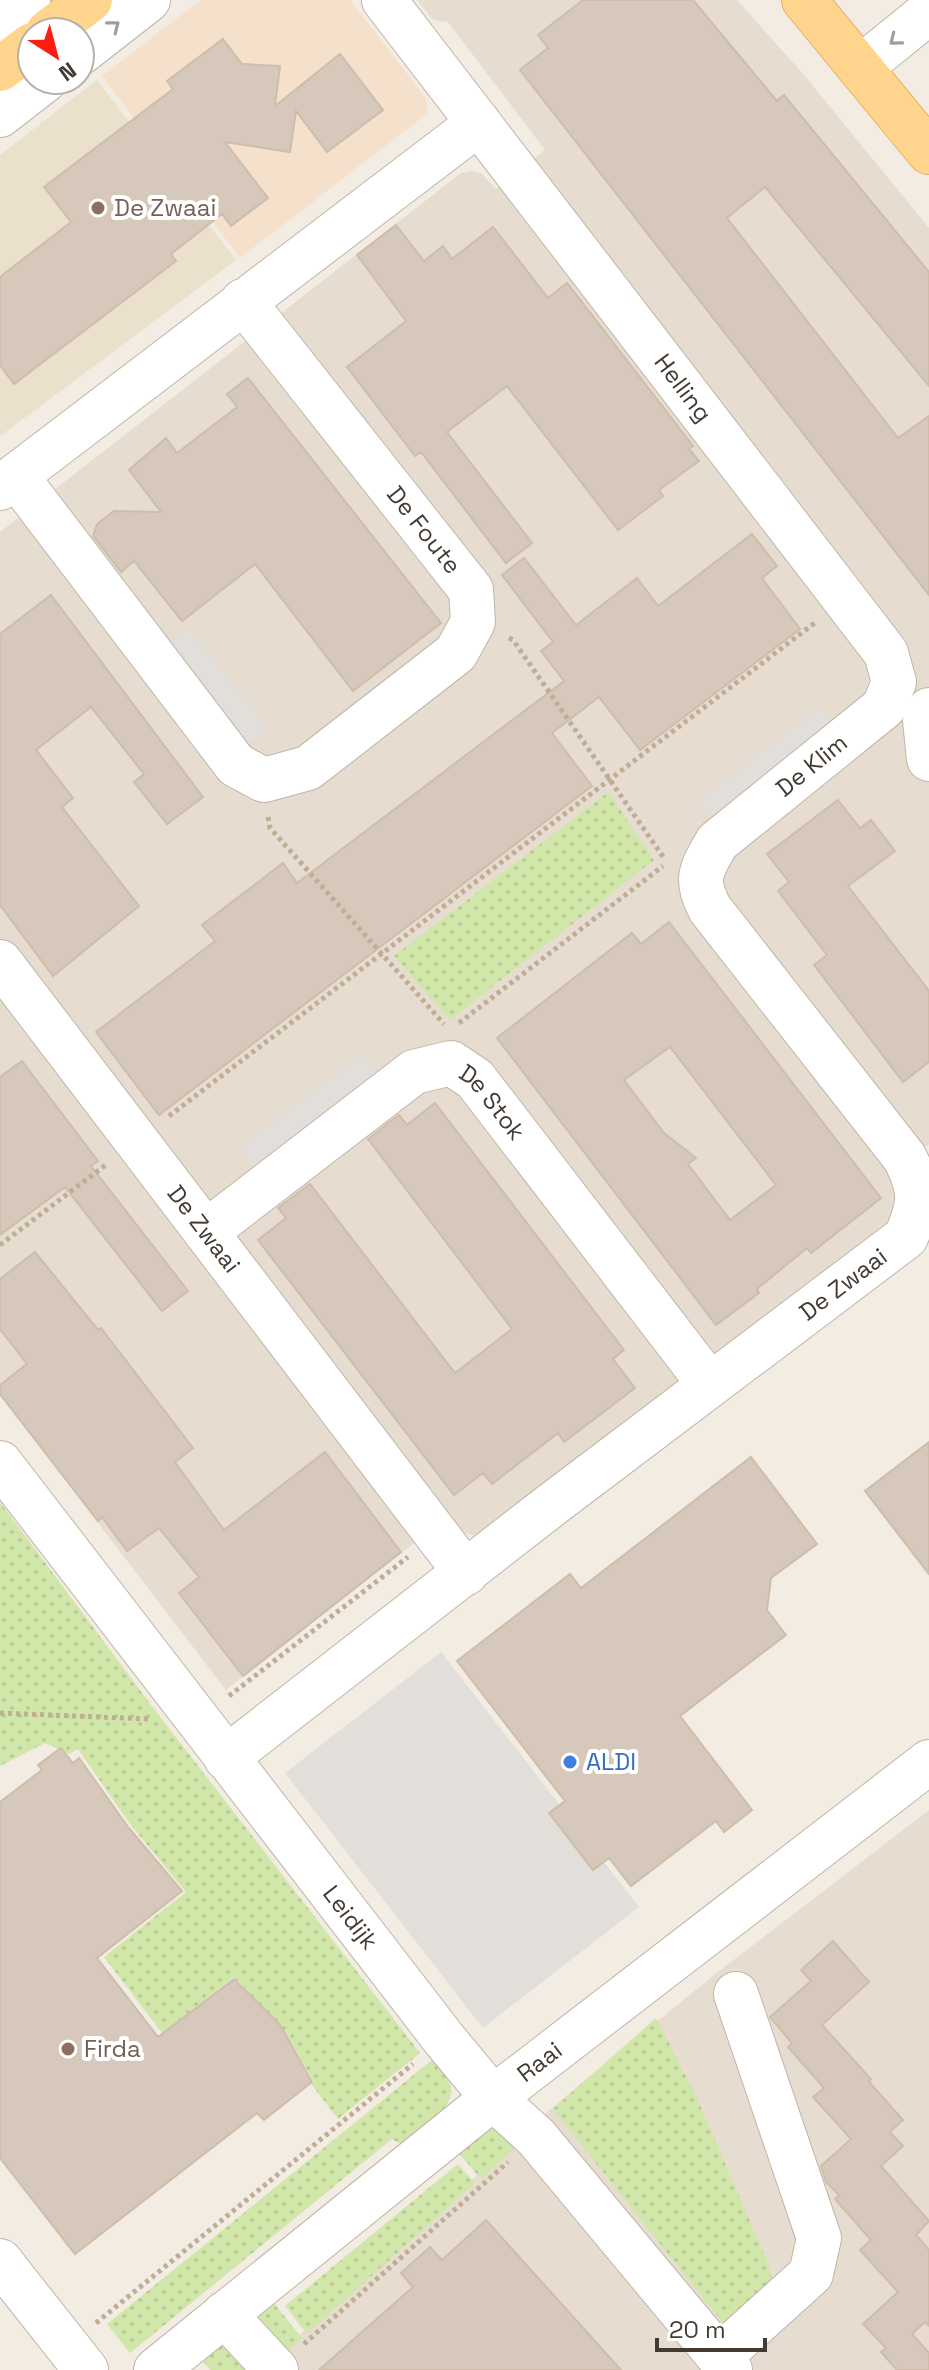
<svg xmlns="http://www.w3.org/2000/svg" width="929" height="2370" font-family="'Space Grotesk',sans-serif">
  <defs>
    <pattern id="grass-dots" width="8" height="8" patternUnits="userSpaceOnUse" patternTransform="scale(2)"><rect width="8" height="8" fill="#d1e7aa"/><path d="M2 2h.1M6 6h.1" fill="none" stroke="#b5c793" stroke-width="1.8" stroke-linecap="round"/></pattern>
  </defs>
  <rect width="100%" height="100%" fill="#f2ece3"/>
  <path fill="#e6ddd0" d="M 417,0 L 737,0 L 804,75 L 929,228 L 929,1144 L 895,1171 L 899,1215 L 476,1536 L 458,1531 L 445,1519 L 226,1690 L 0,1395 L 0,532 L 461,173 L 472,171 L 481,173 L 496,189 L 545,150 L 448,22 L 433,20 Z
    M 929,1810 L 929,2370 L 260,2370 L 561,2100 L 714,1975 Z"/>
  <path fill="#f5e0cc" d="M 201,0 L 350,0 L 425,97 L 427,104 L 428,113 L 240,258 L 102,76 Z"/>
  <path fill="#ebe0cc" d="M 97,80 L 236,260 L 0,436 L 0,155 Z"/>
  <path fill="url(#grass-dots)" d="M 608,792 L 654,860 L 450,1020 L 394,956 Z
    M 0,1502 L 151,1705 L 420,2053 L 338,2119 L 311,2084 L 314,2082 L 281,2025 L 234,1977 L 162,2033 L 104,1957 L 186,1892 L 130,1824 L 78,1749 L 69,1754 L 45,1743 L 0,1766 Z
    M 656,2018 L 696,2096 L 769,2266 L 775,2294 L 727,2328 L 553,2109 Z
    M 432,2060 C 438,2068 448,2077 451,2087 C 457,2107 415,2133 401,2144 L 392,2139 L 130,2353 L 107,2324 Z
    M 491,2129 L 497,2129 L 517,2146 L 481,2179 L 457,2151 L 484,2131 Z
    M 458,2164 L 474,2182 L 473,2185 L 307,2334 L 285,2306 Z
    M 269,2297 L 302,2338 L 282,2356 L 258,2325 L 259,2310 Z
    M 221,2343 L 258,2370 L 210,2370 L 198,2355 Z"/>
  <path fill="#e2dfdb" d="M 189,629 L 268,729 L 243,749 L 164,648 Z
    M 820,707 L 839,731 L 715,824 L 697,801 Z
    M 363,1053 L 381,1077 L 257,1171 L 239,1147 Z
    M 441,1652 L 639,1907 L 483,2028 L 285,1773 Z"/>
  <path fill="#d6c9bb" stroke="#cebdab" stroke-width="2" fill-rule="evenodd" d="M 583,0 L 693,0 L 777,101 L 784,95 L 929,272 L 929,386 L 765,187 L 727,218 L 898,438 L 929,416 L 929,595 L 520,70 L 548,48 L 538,35 Z
    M 223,39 L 242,64 L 280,66 L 275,106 L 340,54 L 383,110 L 327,152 L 296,111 L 290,152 L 225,142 L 268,198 L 231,226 L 222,214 L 171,254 L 176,261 L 14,384 L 0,365 L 0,277 L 71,222 L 44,187 L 173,89 L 167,81 Z
    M 396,225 L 424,261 L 443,246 L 452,259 L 493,227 L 548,298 L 567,283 L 693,446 L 689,449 L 699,461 L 659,490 L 663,496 L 618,530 L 507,386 L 447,432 L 532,543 L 506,563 L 421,452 L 415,456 L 347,367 L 406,321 L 357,255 Z
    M 248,378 L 441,623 L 353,691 L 255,564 L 182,621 L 134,561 L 121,572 L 93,536 L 97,524 L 114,511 L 161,512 L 129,470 L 166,438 L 177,453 L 237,407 L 227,394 Z
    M 752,534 L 777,566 L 762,578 L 800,629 L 640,750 L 599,697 L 552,733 L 592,786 L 159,1115 L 96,1032 L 215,941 L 202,925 L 283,863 L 297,883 L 564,681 L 541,651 L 553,642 L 502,575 L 524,558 L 576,625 L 637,578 L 658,606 Z
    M 51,595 L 203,797 L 167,824 L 134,782 L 144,774 L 91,707 L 36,750 L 73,798 L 62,807 L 139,906 L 53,976 L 0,905 L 0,634 Z
    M 838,800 L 860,828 L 871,820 L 895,851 L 848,886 L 929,991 L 929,1062 L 903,1082 L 814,965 L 827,955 L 778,891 L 789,882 L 767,854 Z
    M 669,922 L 881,1198 L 811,1253 L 807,1248 L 757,1289 L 759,1293 L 716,1325 L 497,1038 L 632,933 L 641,944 ZM 670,1047 L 776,1185 L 730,1220 L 688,1164 L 696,1158 L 664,1133 L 624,1080 Z
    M 22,1061 L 98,1161 L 91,1166 L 188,1291 L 162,1311 L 65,1187 L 0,1235 L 0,1077 Z
    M 435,1103 L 624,1350 L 613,1359 L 635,1388 L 564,1442 L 558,1433 L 492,1484 L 483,1473 L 454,1495 L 258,1240 L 286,1218 L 278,1208 L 310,1184 L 455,1373 L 512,1329 L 368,1139 L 399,1115 L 407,1125 Z
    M 35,1252 L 98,1330 L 101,1328 L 193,1448 L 175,1462 L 224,1530 L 325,1452 L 401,1552 L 243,1676 L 179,1593 L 199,1577 L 159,1528 L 127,1551 L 102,1517 L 98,1521 L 0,1394 L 0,1385 L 27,1364 L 0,1329 L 0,1279 Z
    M 929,1442 L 929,1574 L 865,1491 Z
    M 751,1457 L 817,1544 L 771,1578 L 767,1610 L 786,1635 L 680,1716 L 752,1810 L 724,1832 L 716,1821 L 631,1886 L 609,1858 L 593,1870 L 549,1813 L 565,1801 L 457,1661 L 570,1574 L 581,1588 Z
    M 61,1748 L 73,1763 L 79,1758 L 128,1827 L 182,1891 L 97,1958 L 158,2037 L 234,1979 L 280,2025 L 312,2082 L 264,2120 L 257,2113 L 75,2254 L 0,2158 L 0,1802 L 42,1770 L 38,1765 Z
    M 833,1941 L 869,1982 L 822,2025 L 871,2079 L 869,2082 L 903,2120 L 890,2132 L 903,2146 L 881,2166 L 929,2221 L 916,2235 L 929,2250 L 929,2326 L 925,2322 L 912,2334 L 929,2353 L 929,2370 L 897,2370 L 881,2352 L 886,2348 L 863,2324 L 898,2292 L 860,2250 L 871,2240 L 835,2199 L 839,2195 L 826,2182 L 821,2166 L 851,2139 L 813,2097 L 824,2088 L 788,2047 L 792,2043 L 770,2017 L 811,1981 L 801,1970 Z
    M 486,2220 L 621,2370 L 319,2370 L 413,2287 L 401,2273 L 430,2247 L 442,2260 Z"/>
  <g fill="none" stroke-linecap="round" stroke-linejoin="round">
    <g stroke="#c0b5a8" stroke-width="46">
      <g id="minor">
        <path d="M 0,22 L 28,0"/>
        <path d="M 80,53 L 148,0"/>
        <path d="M 860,68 L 929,12"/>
        <path d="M 0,115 L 45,80"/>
        <path d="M 16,476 L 236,765 L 264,780 L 308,768 L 456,653 L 473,622 L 471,590 L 243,301"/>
        <path d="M 0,488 L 479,123"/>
        <path d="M 929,710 L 925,720 L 929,759"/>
        <path id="s1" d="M 0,962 L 466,1573"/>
        <path id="s2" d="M 206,1232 L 414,1072 L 451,1063 L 475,1079 L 710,1385"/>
        <path id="s3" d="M 0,1463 L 444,2039 L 493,2098 L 536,2137 L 730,2370"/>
        <path id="s4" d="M 226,1758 L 550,1506 L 906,1237 C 921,1202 921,1191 905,1158 L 710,909 C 694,879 701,870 717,842 L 884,707 L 894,682 L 886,653 L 384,0"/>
        <path d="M 0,2261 L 86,2370"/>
        <path d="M 224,2314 L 276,2370"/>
        <path d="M 719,2357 L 811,2274 L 819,2238 L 736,1994"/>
        <path id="s5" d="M 156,2370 L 493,2098 L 929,1762"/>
      </g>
    </g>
    <g stroke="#e5b05e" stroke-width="46">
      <path id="major" d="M 804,0 L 929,152
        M 48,32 L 90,0
        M 0,69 L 32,45"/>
    </g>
    <path stroke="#bfad96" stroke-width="5" stroke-dasharray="4 4" stroke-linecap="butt" d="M 509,638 L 513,640 L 664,858
      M 268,817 L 270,828 L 444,1024
      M 459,1023 L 663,866
      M 169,1116 L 816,622
      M 0,1245 L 107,1164
      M 229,1696 L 408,1557
      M 0,1713 L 148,1719
      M 96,2323 L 413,2064
      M 304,2344 L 508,2162"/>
    <use href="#minor" stroke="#fff" stroke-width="44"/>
    <use href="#major" stroke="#ffd58e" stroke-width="44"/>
  </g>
  <defs><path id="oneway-chevron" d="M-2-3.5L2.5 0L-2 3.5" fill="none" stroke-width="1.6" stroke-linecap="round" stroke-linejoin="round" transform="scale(2)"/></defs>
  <g stroke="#a19d99">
    <use href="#oneway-chevron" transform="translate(114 26) rotate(-38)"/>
    <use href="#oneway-chevron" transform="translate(895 40) rotate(141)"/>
  </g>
  <g fill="#8d6e63" stroke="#fff" stroke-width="3">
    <circle cx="98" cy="208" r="8"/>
    <circle cx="68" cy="2049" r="8"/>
  </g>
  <circle fill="#3f7fe0" stroke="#fff" stroke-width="3" cx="570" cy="1762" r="8"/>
  <g text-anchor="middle" stroke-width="8" stroke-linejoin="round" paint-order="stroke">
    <g font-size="24" fill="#785e54" stroke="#fff" text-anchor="start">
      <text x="114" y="216">De Zwaai</text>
      <text x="84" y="2057">Firda</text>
    </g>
    <g font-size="24" fill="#433b33" stroke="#fff">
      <text transform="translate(683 388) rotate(53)" y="8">Helling</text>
      <text transform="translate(424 530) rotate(52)" y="8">De Foute</text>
      <text dy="8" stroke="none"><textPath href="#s4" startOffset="1450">De Klim</textPath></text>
      <text dy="8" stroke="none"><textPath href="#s2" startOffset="358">De Stok</textPath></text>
      <text dy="8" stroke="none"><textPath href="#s1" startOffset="336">De Zwaai</textPath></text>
      <text dy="8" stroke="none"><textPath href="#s4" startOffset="778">De Zwaai</textPath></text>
      <text dy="8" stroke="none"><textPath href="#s3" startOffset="574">Leidijk</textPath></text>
      <text dy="8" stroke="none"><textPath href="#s5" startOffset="492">Raai</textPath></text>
    </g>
    <g font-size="24" fill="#366cbe" stroke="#fff" text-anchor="start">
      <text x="586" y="1770">ALDI</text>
    </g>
  </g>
  <g transform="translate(56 56) rotate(144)"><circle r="38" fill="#ffffff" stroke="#b4b1ad" stroke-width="2"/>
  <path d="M0-6L14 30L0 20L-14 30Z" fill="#fd1d0e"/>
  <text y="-12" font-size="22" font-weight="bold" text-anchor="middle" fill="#433b33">N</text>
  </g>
  <path d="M657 2338v12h108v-12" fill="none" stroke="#433b33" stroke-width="4"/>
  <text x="669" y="2338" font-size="24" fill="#433b33" stroke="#ffffff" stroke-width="6" paint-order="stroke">20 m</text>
</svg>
